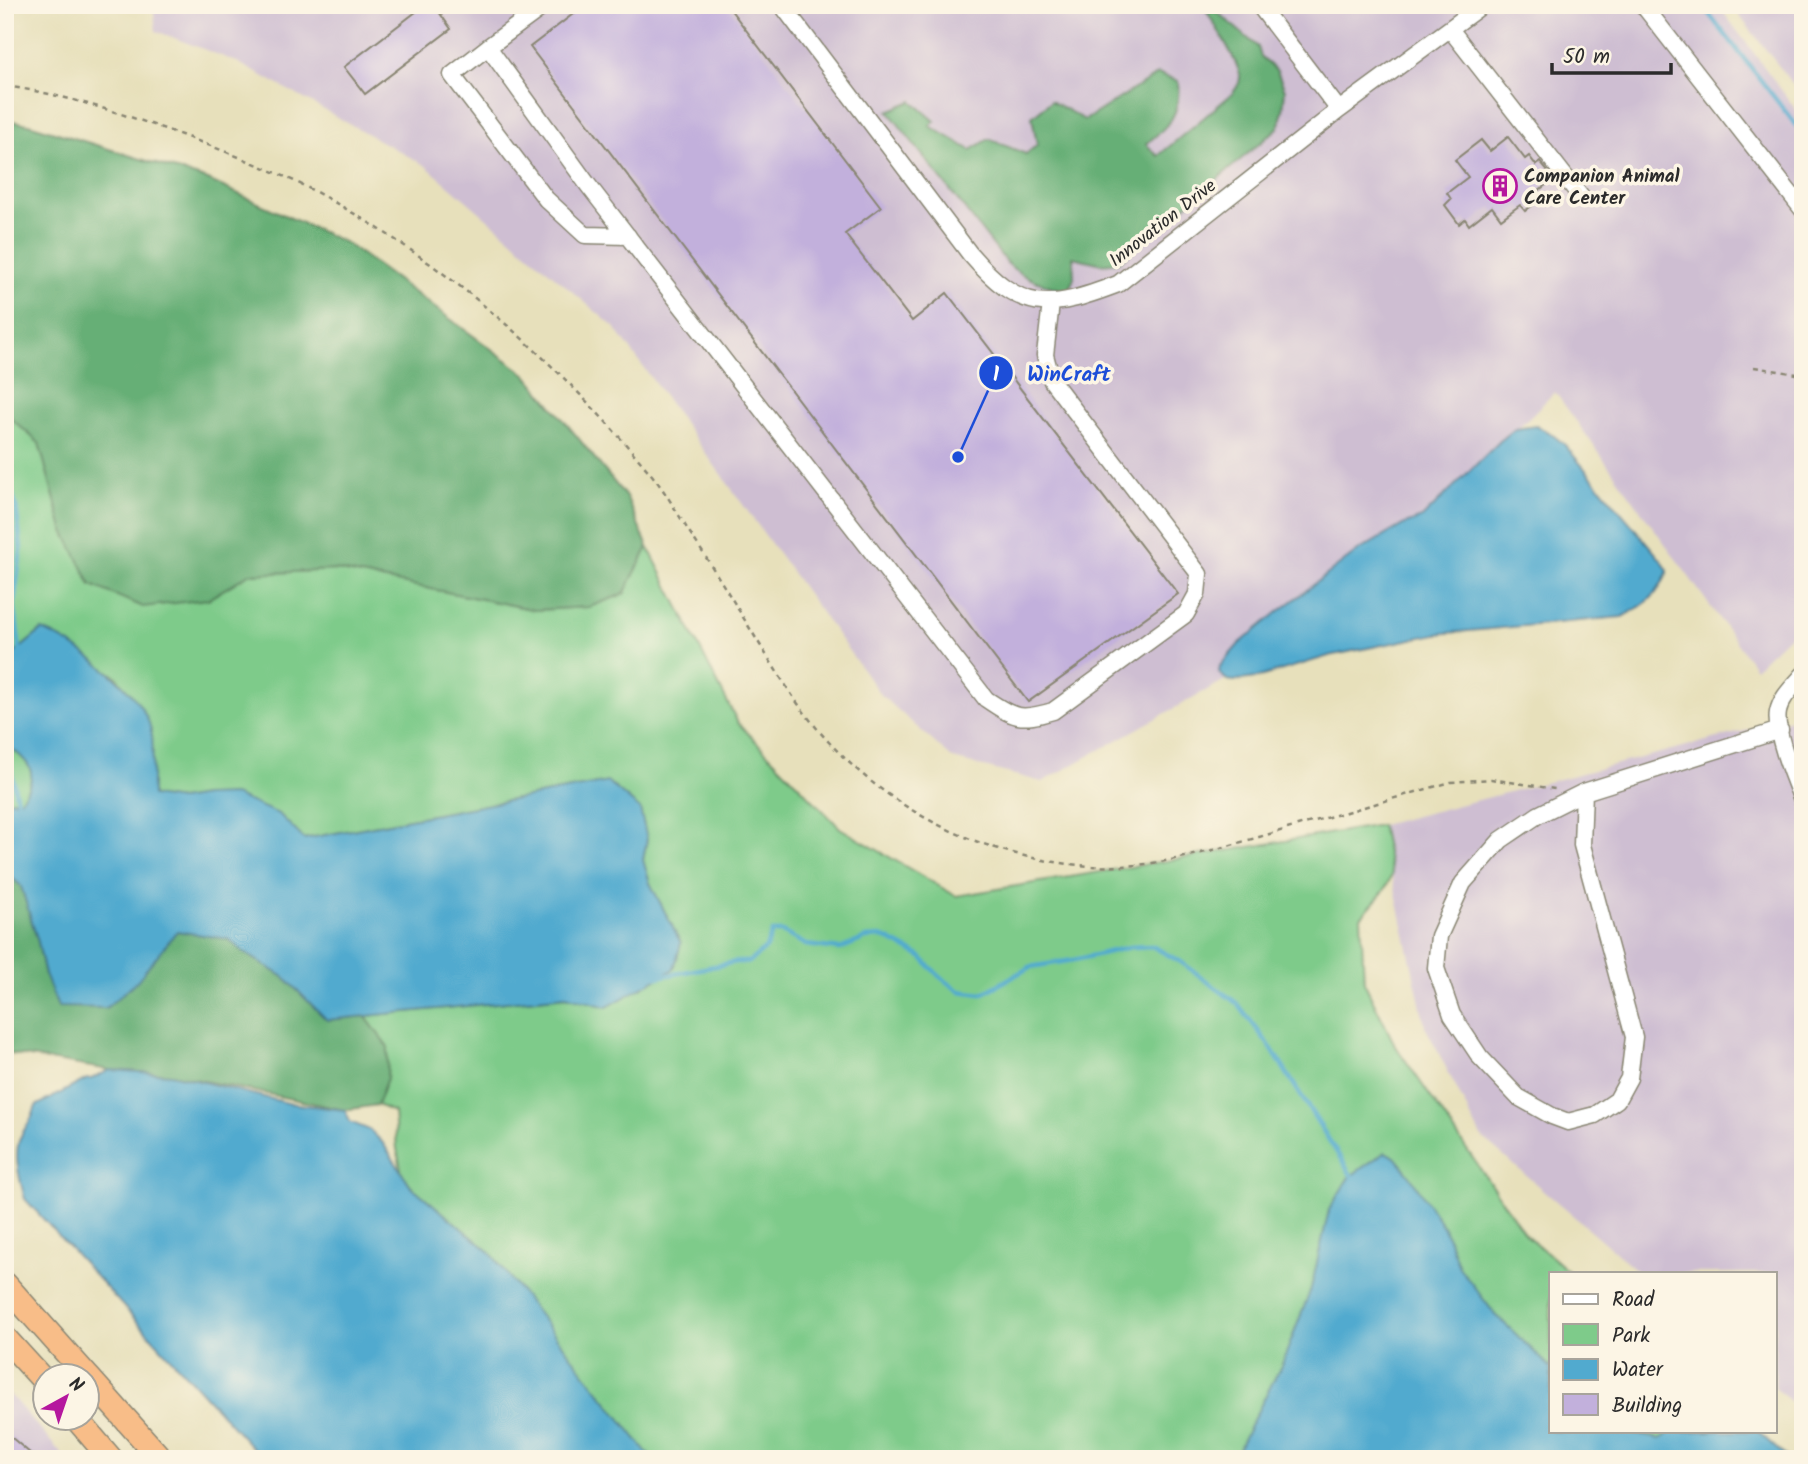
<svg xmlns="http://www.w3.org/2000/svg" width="1808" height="1464" font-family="Kalam,sans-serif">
  <rect width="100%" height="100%" fill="#fcf5e5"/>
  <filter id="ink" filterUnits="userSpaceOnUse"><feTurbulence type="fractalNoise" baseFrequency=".0143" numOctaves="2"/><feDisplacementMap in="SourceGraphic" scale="14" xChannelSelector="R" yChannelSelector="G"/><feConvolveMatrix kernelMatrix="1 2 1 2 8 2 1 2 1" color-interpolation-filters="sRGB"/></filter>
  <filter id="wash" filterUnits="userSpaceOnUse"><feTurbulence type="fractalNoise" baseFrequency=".00686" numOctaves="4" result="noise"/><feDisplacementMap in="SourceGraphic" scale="28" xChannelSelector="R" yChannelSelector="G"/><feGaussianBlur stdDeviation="1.57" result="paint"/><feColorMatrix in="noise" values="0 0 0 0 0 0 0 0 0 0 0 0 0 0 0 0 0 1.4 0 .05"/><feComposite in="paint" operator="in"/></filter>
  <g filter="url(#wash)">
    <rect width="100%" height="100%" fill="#e7e0bb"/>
    <path fill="#cebed2" d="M 153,5 L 1718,5 L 1803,119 L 1803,622 L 1755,668 L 1555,392 L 1325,617 L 1243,670 L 1042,782 L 953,759 L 880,694 L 615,328 L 426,166 L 237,62 L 156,31 Z
      M 1731,5 L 1803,5 L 1803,97 Z
      M 1803,716 L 1803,1412 L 1775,1388 L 1775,1273 L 1640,1273 L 1481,1137 L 1425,1026 L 1381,825 Z
      M 5,1389 L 66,1459 L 5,1459 Z"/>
    <path fill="#7ecb8a" stroke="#547b5a" stroke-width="2" d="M 5,413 L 39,443 L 63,529 L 208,599 L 249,574 L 336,570 L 536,610 L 589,607 L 624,594 L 648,547 L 738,723 L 840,828 L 956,896 L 1381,825 L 1392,875 L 1384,891 L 1361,917 L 1364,982 L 1395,1045 L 1525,1234 L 1570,1273 L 1551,1273 L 1551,1431 L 1757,1431 L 1788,1459 L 649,1459 L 599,1393 L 502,1292 L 408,1182 L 402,1174 L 397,1149 L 394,1112 L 377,1105 L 387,1078 L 388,1047 L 365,1016 L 566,996 L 607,1007 L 643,986 L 681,943 L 650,884 L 643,860 L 647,839 L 640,809 L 608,782 L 303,839 L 279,814 L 204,796 L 181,800 L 152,796 L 151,730 L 117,677 L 42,630 L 5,661 Z
      M 5,744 C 29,760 42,774 20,800 L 5,801 Z"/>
    <path fill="#66af76" stroke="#486d50" stroke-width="2" d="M 1206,10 L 1216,11 L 1258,47 L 1261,57 L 1277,71 L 1285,90 L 1283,111 L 1278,128 L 1119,262 L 1102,264 L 1073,257 L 1074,277 L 1069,292 C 1046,285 1025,280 1007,263 L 888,111 L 912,101 L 935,121 L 930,126 L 971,150 L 989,139 L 1026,154 L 1037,145 L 1032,117 L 1051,101 L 1085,120 L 1158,74 L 1178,81 C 1181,114 1171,124 1146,144 L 1158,156 L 1233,93 C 1236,88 1240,84 1240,77 C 1240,64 1214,24 1206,10 Z
      M 5,120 L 29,124 L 208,180 L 346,243 L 527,375 L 627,498 L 648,547 L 624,594 L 589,607 L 536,610 L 336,570 L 249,574 L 208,599 L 143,607 L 91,585 L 63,529 L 39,443 L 5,413 Z
      M 5,871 L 21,886 L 38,942 L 45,975 L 177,931 L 228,939 L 245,953 L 284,977 L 327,1020 L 365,1016 L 388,1047 L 387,1078 L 377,1105 L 345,1110 L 171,1074 L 110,1070 L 5,1053 Z"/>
    <path fill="#51aacf" stroke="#3e6a7d" stroke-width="2" d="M 1536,426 L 1549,432 L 1564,444 L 1662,561 L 1668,571 C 1657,598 1646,604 1622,617 L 1436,634 L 1329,656 L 1256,678 L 1234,681 L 1227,680 L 1219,673 L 1220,666 L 1239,644 L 1278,612 L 1358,551 L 1403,525 L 1422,518 L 1500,441 L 1515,429 Z
      M 42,630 C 77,643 143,691 151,730 C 155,747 151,777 152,796 L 180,800 L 204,796 L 234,795 L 279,814 L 304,839 L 608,782 L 640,809 L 647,839 L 643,860 L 650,883 L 681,943 L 674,969 L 607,1007 L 566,996 L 327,1020 L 284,977 L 245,953 L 228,939 L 177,931 L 137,981 L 106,1008 L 58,1007 L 45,975 L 38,942 L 21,886 L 5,871 L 5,801 L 20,800 C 42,774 29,760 5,744 L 5,661 Z
      M 110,1070 L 171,1074 L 288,1103 L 345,1110 L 350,1122 L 370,1130 L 382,1142 L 411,1186 L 489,1251 L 652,1459 L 263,1459 L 25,1199 C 20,1180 11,1151 23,1132 C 30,1120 32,1120 36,1106 L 87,1079 L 91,1079 Z
      M 1385,1152 L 1395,1157 L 1409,1174 L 1444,1228 L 1459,1267 L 1494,1313 L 1551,1368 L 1551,1431 L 1619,1431 L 1660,1439 L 1674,1431 L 1757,1431 L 1788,1459 L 1233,1459 L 1282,1364 L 1311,1289 L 1329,1210 L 1349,1177 Z"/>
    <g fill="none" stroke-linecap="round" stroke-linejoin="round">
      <path stroke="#51aacf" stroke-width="4.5" d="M 1702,5 L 1803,134
        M 5,472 L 16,506 L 21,550 L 14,603 L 20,650
        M 5,758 L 9,761 L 17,800
        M 658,977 L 736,962 L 749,962 L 766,948 L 772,932 L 782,932 L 806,945 L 840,949 L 866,938 L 884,937 L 920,956 L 939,976 L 959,991 L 982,994 L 1030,967 L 1074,960 L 1130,947 L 1152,946 L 1181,962 L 1238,1004 L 1271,1048 L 1351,1175"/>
    </g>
    <g id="blocks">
      <path fill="#c2b0dc" d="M 425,5 L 434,5 L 451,29 L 365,94 L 344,67 Z
        M 585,5 L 727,5 L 881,207 L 845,234 L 912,321 L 947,293 L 1178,594 L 1028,702 L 530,47 Z
        M 1508,137 L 1525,159 L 1529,156 L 1536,165 L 1540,162 L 1554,179 L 1535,193 L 1540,199 L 1525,211 L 1520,205 L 1501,219 L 1492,207 L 1469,225 L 1465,219 L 1459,224 L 1445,205 L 1451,199 L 1447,193 L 1468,177 L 1455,160 L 1481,140 L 1490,151 Z
        M 5,1432 L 37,1459 L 5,1459 Z"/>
    </g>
  </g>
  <g filter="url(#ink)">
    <use href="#blocks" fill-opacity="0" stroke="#898673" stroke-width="2"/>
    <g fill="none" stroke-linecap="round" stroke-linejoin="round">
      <g stroke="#898673" stroke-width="19">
        <path id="minor" d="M 545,5 L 488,47 L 588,185 L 986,699 C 1014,718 1020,721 1053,711 L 1186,614 L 1197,594 L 1199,574 L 1052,381 L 1045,355 L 1051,303
          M 782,5 L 970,254 C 1021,313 1047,311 1118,284 L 1339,110 L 1482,5
          M 1259,5 L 1339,110
          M 1643,5 L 1803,210
          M 1450,29 L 1581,197
          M 488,47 L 452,75 L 546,199 L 585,235 L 628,236
          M 1803,675 C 1794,686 1781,697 1778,712 C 1774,732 1795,782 1803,802
          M 1584,792 L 1582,845 L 1634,1037 L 1629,1078 L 1617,1100 L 1595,1115 L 1568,1122 L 1552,1116 L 1518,1097 L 1480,1057 L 1452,1015 L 1436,968 L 1439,936 L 1463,883 L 1501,840 L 1538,815 L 1584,792 L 1780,730"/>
      </g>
      <g stroke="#898673" stroke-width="26">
        <path id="highway" d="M 5,1284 L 87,1376
          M 5,1338 L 46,1383
          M 88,1377 L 161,1459
          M 76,1418 L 111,1459"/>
      </g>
      <path stroke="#898673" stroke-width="2.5" stroke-dasharray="5 5" stroke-linecap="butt" d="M 5,86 C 63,94 121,113 176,133 C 222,150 270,168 314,191 C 445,261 557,360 651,474 C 666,492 677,513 690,533 C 726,587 758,644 794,698 C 862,798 971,858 1091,866 C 1154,870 1213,850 1273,833 C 1332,816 1392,799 1451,782 L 1491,779 L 1555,789
        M 1754,367 L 1803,375"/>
      <use href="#minor" stroke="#fff" stroke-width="16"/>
      <use href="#highway" stroke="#f8bd88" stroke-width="23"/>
    </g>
  </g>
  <defs>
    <g id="building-ring" transform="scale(1.75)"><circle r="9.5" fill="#fcf5e5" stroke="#b5179e" stroke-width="1.5"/><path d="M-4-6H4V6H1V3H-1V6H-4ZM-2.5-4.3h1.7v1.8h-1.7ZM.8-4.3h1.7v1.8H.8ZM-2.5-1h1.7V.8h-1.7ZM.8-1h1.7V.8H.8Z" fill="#b5179e"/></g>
  </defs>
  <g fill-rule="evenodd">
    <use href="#building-ring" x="1500" y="186"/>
  </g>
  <g text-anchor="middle" stroke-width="7" stroke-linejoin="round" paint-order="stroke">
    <g font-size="19" font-weight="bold" fill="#2b2b2b" stroke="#fcf5e5" text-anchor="start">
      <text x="1524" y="182">Companion Animal<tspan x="1524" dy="22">Care Center</tspan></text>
    </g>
    <g font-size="19" fill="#2b2b2b" stroke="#fcf5e5">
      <text transform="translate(1162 222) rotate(-38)" y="7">Innovation Drive</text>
    </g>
  </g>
  <path fill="none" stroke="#1d4ed8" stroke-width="2.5" d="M958 457L996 373"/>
  <g fill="#1d4ed8" stroke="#fcf5e5" stroke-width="2.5">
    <circle cx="958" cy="457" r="7"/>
    <circle cx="996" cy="373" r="18"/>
  </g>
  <g font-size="21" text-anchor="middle" font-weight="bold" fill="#fff">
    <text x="996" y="381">1</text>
  </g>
  <g font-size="21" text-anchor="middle" font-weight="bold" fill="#1d4ed8" stroke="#fcf5e5" stroke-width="7" stroke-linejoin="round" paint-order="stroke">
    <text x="1069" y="381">WinCraft</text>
  </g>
  <rect width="1808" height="1464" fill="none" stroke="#fcf5e5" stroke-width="28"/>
  <rect x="1549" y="1272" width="228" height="161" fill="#fcf5e5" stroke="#a8a49b" stroke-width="2"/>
  <rect x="1563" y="1294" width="35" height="10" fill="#ffffff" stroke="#a8a49b" stroke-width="2"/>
  <text x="1612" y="1306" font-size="21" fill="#2b2b2b">Road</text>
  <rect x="1563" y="1324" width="35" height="21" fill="#7ecb8a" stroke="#a8a49b" stroke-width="2"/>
  <text x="1612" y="1342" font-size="21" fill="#2b2b2b">Park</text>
  <rect x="1563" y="1359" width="35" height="21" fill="#51aacf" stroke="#a8a49b" stroke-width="2"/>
  <text x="1612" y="1376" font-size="21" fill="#2b2b2b">Water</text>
  <rect x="1563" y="1394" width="35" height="21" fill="#c2b0dc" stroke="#a8a49b" stroke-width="2"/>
  <text x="1612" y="1412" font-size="21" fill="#2b2b2b">Building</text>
  <g transform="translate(66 1397) rotate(40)"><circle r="33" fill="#fcf5e5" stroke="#a8a49b" stroke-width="2"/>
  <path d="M0-5L12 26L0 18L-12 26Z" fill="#b5179e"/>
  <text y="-10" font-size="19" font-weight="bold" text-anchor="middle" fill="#2b2b2b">N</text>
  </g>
  <path d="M1552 63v10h119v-10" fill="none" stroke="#2b2b2b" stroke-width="3.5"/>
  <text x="1563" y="63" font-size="21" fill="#2b2b2b" stroke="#fcf5e5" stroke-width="5" paint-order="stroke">50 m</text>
</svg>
